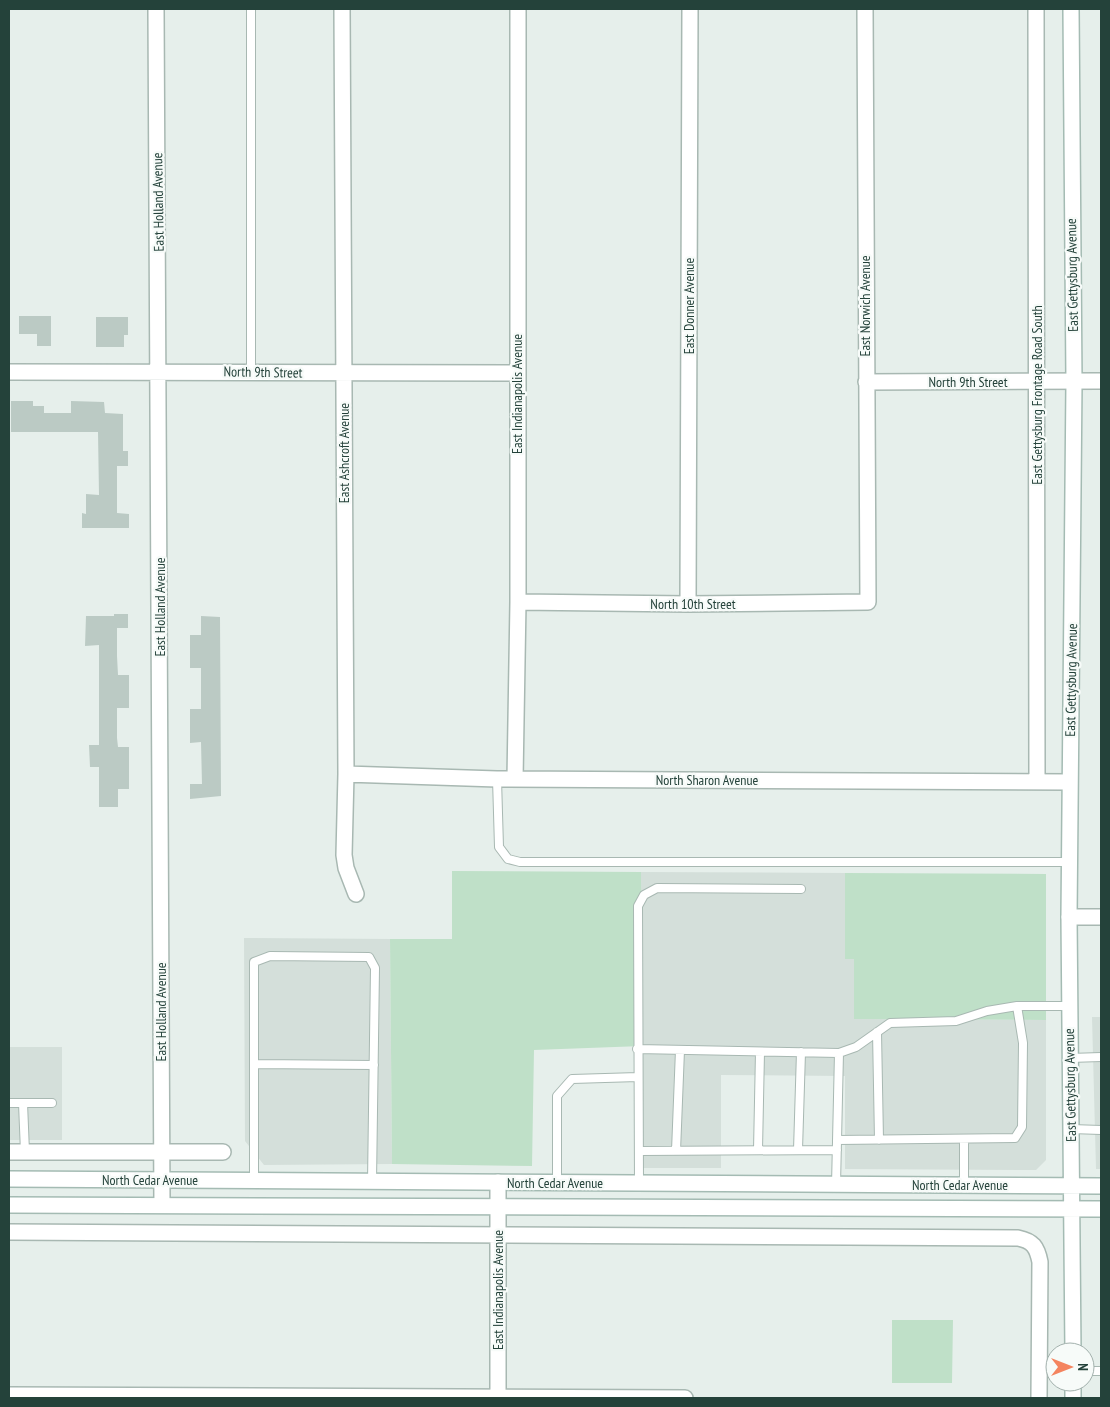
<svg xmlns="http://www.w3.org/2000/svg" width="1110" height="1407" font-family="'PT Sans Narrow',sans-serif">
  <rect width="100%" height="100%" fill="#e6efeb"/>
  <path fill="#d4dfda" d="M 641,872 L 845,873 L 845,959 L 854,959 L 854,1019 L 1046,1020 L 1046,1160 L 1036,1170 L 845,1169 L 845,1076 L 721,1075 L 721,1168 L 642,1168 Z
    M 244,938 L 390,939 L 392,1164 L 264,1165 L 245,1141 Z
    M 1092,1017 L 1101,1017 L 1101,1169 L 1096,1169 Z
    M 9,1047 L 62,1047 L 62,1140 L 9,1140 Z"/>
  <path fill="#bfe0c8" d="M 452,871 L 641,872 L 642,1046 L 534,1050 L 532,1166 L 392,1164 L 390,939 L 452,939 Z
    M 845,873 L 1046,874 L 1046,1020 L 854,1019 L 854,959 L 845,959 Z
    M 892,1320 L 953,1320 L 952,1383 L 892,1383 Z"/>
  <path fill="#bbcac4" d="M 19,316 L 51,316 L 51,346 L 37,346 L 37,334 L 19,334 Z
    M 96,317 L 128,317 L 128,335 L 124,335 L 124,347 L 96,347 Z
    M 11,401 L 33,401 L 33,406 L 44,406 L 44,413 L 71,413 L 71,401 L 104,402 L 105,413 L 123,414 L 123,451 L 128,451 L 128,466 L 117,466 L 117,513 L 129,514 L 129,528 L 82,528 L 82,513 L 86,514 L 86,494 L 99,495 L 98,432 L 11,432 Z
    M 114,614 L 128,614 L 128,628 L 117,628 L 117,656 L 118,675 L 129,675 L 129,708 L 117,708 L 117,738 L 118,747 L 129,747 L 129,789 L 118,789 L 118,807 L 99,807 L 99,767 L 90,767 L 89,745 L 99,745 L 99,645 L 85,646 L 86,616 L 114,616 Z
    M 201,616 L 220,617 L 221,796 L 190,799 L 190,784 L 202,784 L 201,742 L 190,743 L 190,709 L 201,709 L 201,668 L 190,668 L 190,635 L 201,635 Z"/>
  <g fill="none" stroke-linecap="round" stroke-linejoin="round">
    <g stroke="#a8b8b2" stroke-width="10">
      <path id="lane" d="M 251,9 L 251,371
        M 497,779 L 499,847 L 508,859 L 520,862 L 1069,862
        M 877,1032 L 879,1140
        M 637,1049 L 839,1053 L 856,1047 L 890,1023 L 956,1021 L 987,1011 L 1017,1006 L 1069,1006
        M 1070,1058 L 1101,1057
        M 254,1064 L 374,1065
        M 9,1103 L 52,1103
        M 23,1103 L 25,1152
        M 1071,1129 L 1101,1130
        M 837,1140 L 1015,1138 L 1022,1127 L 1023,1043 L 1017,1006
        M 758,1150 L 760,1052
        M 798,1150 L 801,1052
        M 639,1151 L 837,1150
        M 676,1151 L 680,1050
        M 254,1181 L 254,962 L 270,956 L 369,957 L 375,968 L 372,1182
        M 557,1183 L 557,1096 L 572,1079 L 638,1077
        M 639,1183 L 638,906 L 644,895 L 657,888 L 801,889
        M 836,1185 L 839,1053
        M 964,1185 L 964,1140
        M 1085,1371 L 1101,1371"/>
    </g>
    <g stroke="#a8b8b2" stroke-width="18">
      <path id="street" d="M 156,9 L 162,1205
        M 342,9 L 346,774 L 344,855 L 346,868 L 356,894
        M 1036,9 L 1037,781
        M 9,372 L 516,373
        M 866,382 L 1101,381
        M 518,602 L 688,604 L 868,602 L 865,9
        M 688,604 L 690,9
        M 346,774 L 497,779 L 1069,782
        M 515,779 L 518,602 L 518,9
        M 1069,917 L 1101,917
        M 9,1152 L 223,1152
        M 9,1232 L 1018,1238 C 1033,1241 1037,1247 1040,1262 L 1039,1398
        M 9,1395 L 685,1398
        M 498,1398 L 498,1182"/>
    </g>
    <g stroke="#a4bbb3" stroke-width="18">
      <path id="secondary" d="M 1071,9 L 1074,382 L 1069,917 L 1073,1352
        M 9,1179 L 1101,1186
        M 9,1205 L 1101,1209
        M 1073,1382 L 1073,1398"/>
    </g>
    <use href="#lane" stroke="#fff" stroke-width="8"/>
    <use href="#street" stroke="#fff" stroke-width="15"/>
    <use href="#secondary" stroke="#fff" stroke-width="15"/>
  </g>
  <g text-anchor="middle" stroke-width="4.5" stroke-linejoin="round" paint-order="stroke">
    <g font-size="14" fill="#24423a" stroke="#f7fbf9">
      <text transform="translate(158 202) rotate(-91)" y="5">East Holland Avenue</text>
      <text transform="translate(1072 275) rotate(-91)" y="5">East Gettysburg Avenue</text>
      <text transform="translate(689 306) rotate(-90)" y="5">East Donner Avenue</text>
      <text transform="translate(865 306) rotate(-90)" y="5">East Norwich Avenue</text>
      <text transform="translate(263 372) rotate(1)" y="5">North 9th Street</text>
      <text x="968" y="387">North 9th Street</text>
      <text transform="translate(517 394) rotate(-90)" y="5">East Indianapolis Avenue</text>
      <text transform="translate(1037 395) rotate(-90)" y="5">East Gettysburg Frontage Road South</text>
      <text transform="translate(344 453) rotate(-90)" y="5">East Ashcroft Avenue</text>
      <text x="693" y="609">North 10th Street</text>
      <text transform="translate(160 607) rotate(-90)" y="5">East Holland Avenue</text>
      <text transform="translate(1071 680) rotate(-89)" y="5">East Gettysburg Avenue</text>
      <text x="707" y="785">North Sharon Avenue</text>
      <text transform="translate(161 1012) rotate(-90)" y="5">East Holland Avenue</text>
      <text transform="translate(1070 1085) rotate(-91)" y="5">East Gettysburg Avenue</text>
      <text x="150" y="1185">North Cedar Avenue</text>
      <text x="555" y="1188">North Cedar Avenue</text>
      <text x="960" y="1190">North Cedar Avenue</text>
      <text transform="translate(498 1290) rotate(-90)" y="5">East Indianapolis Avenue</text>
    </g>
  </g>
  <rect width="1110" height="1407" fill="none" stroke="#24423a" stroke-width="20"/>
  <g transform="translate(1070 1367) rotate(90)"><circle r="24" fill="#f7fbf9" stroke="#a3b1ad"/>
  <path d="M0-4L9 19L0 12L-9 19Z" fill="#f4845f"/>
  <text y="-8" font-size="14" font-weight="bold" text-anchor="middle" fill="#24423a">N</text>
  </g>
</svg>
